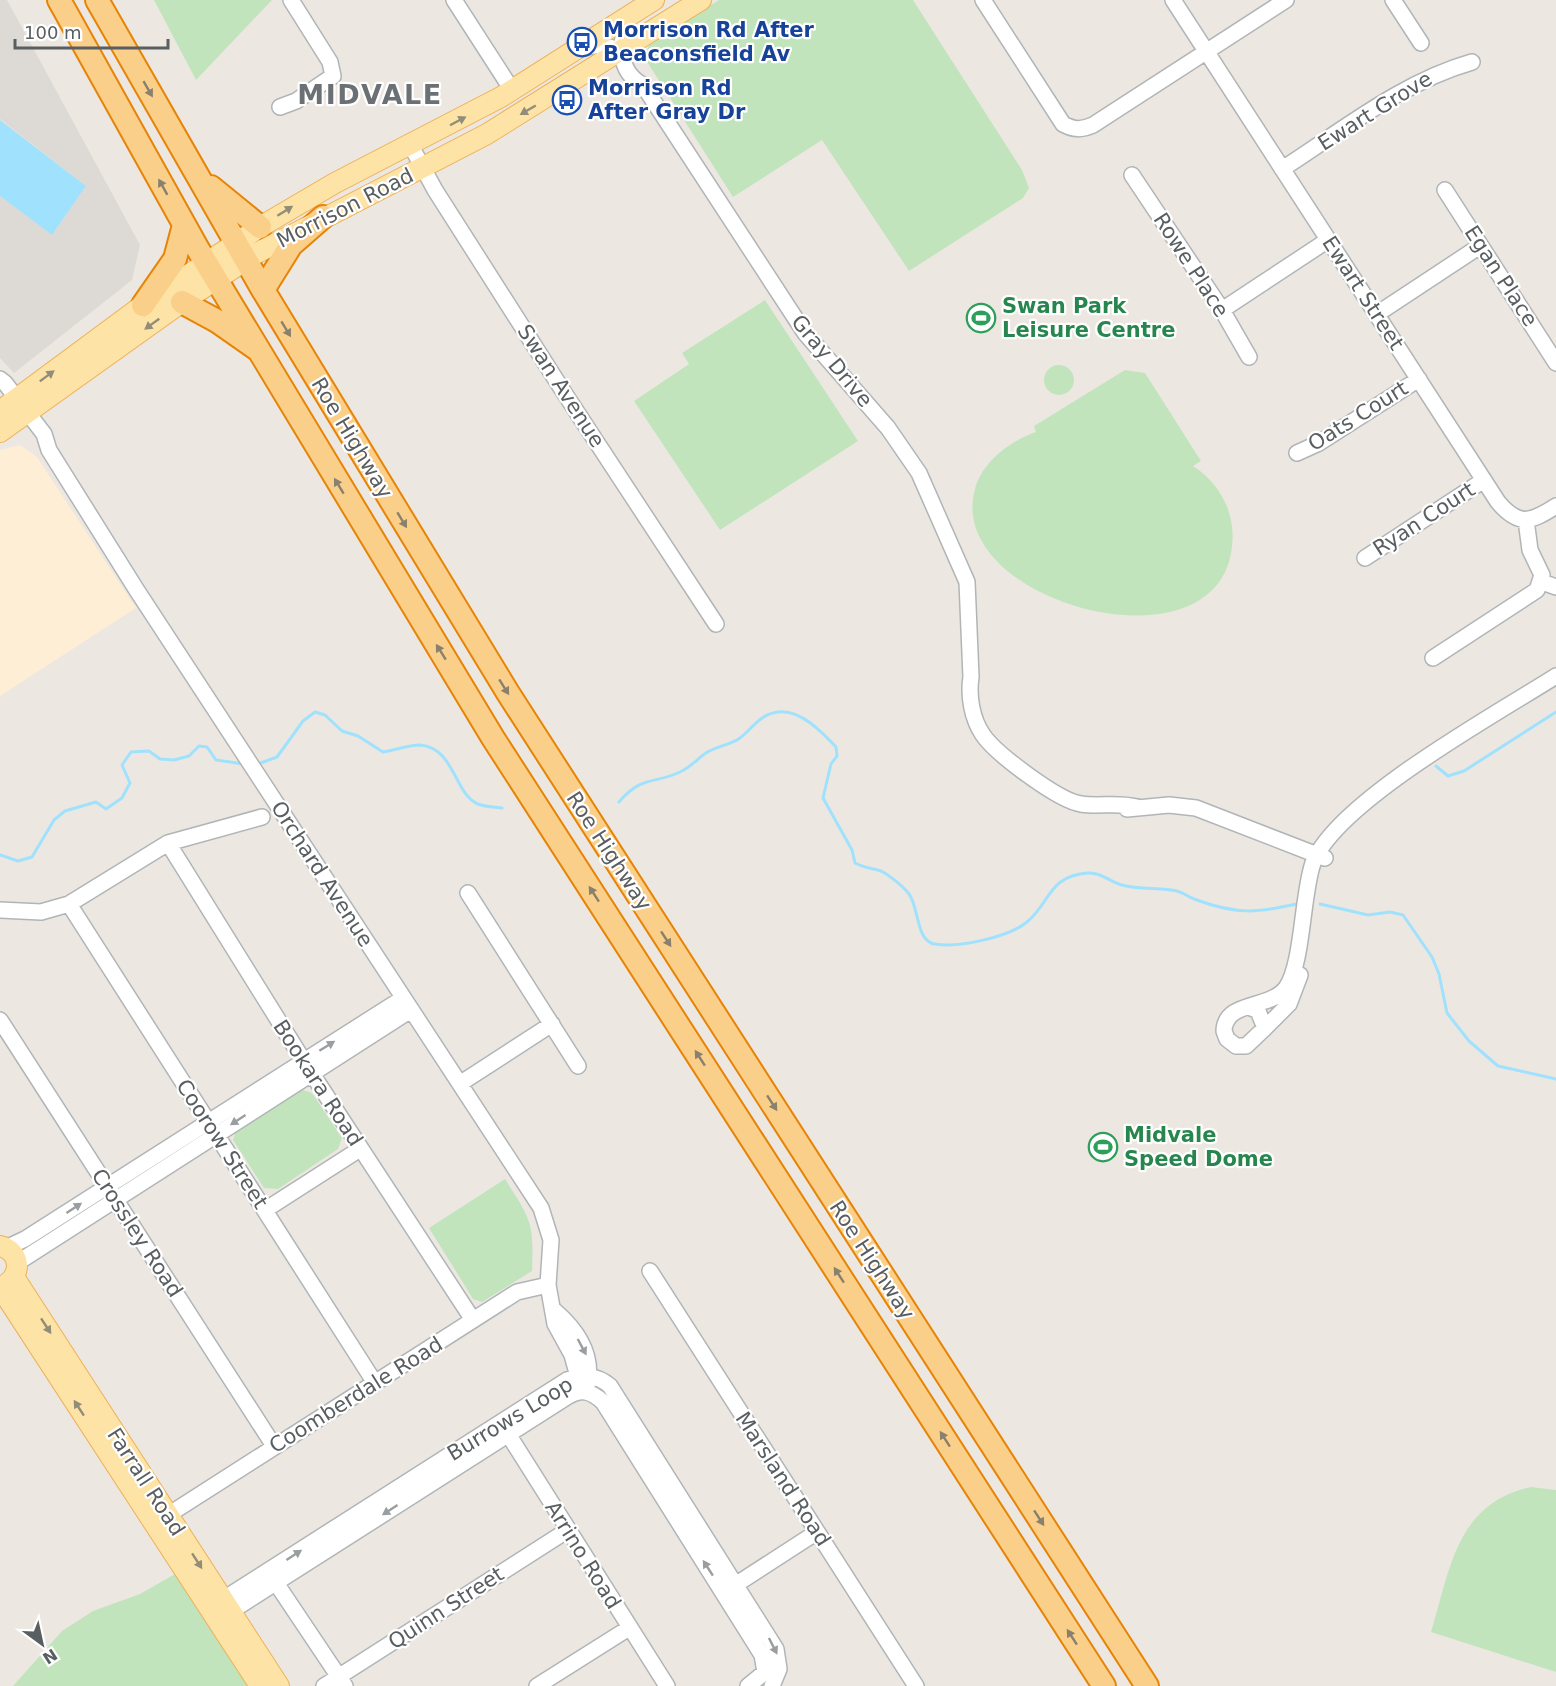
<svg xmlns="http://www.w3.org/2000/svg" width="1556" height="1686" font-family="'DejaVu Sans',sans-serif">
  <rect width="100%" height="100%" fill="#ece8e1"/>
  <path fill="#fdeed5" d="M 20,445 L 37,457 L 136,608 L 0,696 L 0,450 Z"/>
  <path fill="#dddad5" d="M 0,0 L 7,0 L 140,245 L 132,280 L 14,373 L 0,358 L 0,196 L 52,235 L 86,186 L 0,119 Z"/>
  <path fill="#c2e4bd" d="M 154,0 L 272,0 L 196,80 Z
    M 719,0 L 913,0 L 1022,170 L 1029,188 L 1023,198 L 909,271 L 822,140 L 733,197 L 644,57 L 650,43 Z
    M 765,300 L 858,441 L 720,530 L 634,401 L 689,364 L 682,353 Z
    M1044 380a15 15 0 1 1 30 0a15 15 0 1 1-30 0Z
    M 1125,370 L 1145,373 L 1201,461 L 1193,466 C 1221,484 1236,514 1232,547 C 1218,677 943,602 975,489 C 982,462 1010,441 1036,432 L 1034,426 Z
    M 300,1089 L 312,1093 L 342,1138 L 338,1149 L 278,1189 L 264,1188 L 233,1140 L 236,1131 Z
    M 505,1179 C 531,1220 534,1222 532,1271 L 482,1302 L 473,1299 L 429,1228 Z
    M 1531,1487 L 1556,1490 L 1556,1672 L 1431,1632 C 1450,1570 1456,1503 1531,1487 Z
    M 175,1574 L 249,1686 L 13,1686 L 62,1631 L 93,1611 L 140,1594 Z"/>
  <path fill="#a0e1fd" d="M 0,120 L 86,186 L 52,235 L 0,196 Z"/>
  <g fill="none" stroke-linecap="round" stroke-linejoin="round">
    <path stroke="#a0e1fd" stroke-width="3" d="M 258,764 L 277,757 L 303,721 L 315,712 L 325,715 L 342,731 L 358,736 L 383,752 C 395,750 409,745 420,745 C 455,748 454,794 478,804 C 485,807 495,807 502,808
      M 1436,766 L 1448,776 L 1464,771 L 1556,712
      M 619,802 C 642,775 655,784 680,772 C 691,767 697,759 706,753 C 716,746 731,745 740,738 C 753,728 760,714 778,712 C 800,709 822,732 836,747 L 837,756 L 831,764 L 823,798 L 852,850 L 855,863 C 864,868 872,868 881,871 C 889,875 904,887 909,894 C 919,907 916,942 935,944 C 959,948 1009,937 1027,922 C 1051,902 1048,876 1088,873 C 1100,872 1111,882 1122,885 C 1139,890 1163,887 1177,891 C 1184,893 1190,898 1197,900 C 1237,915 1259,913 1300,903
      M 0,855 L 18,861 L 32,857 L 54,820 L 65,811 L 96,802 L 106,809 L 122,798 L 130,783 L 122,765 L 131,752 L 149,751 L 160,759 L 174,760 L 189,756 L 199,746 L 207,747 L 216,760 L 244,764
      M 1320,904 L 1368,915 L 1390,912 L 1403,915 L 1432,957 L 1439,974 L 1447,1013 L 1469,1041 L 1498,1066 L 1556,1079"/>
    <g stroke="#b1b5b8" stroke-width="18">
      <path id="minor" d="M 454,0 L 512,90
        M 983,0 L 1063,124 C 1074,130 1081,130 1093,125 L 1286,0
        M 1173,0 L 1498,502 C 1519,527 1531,522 1556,506
        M 1393,0 L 1421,43
        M 630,15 C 619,40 616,71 643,85 L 805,333 L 888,428 L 919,473 L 967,582 L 971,677 C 968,696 972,719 983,735 C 996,754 1059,801 1081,804 C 1100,807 1116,802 1137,807
        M 583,48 C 601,43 612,47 628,54
        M 280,107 L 296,101 L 333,76 L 330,62 L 291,0
        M 411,146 L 435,190 L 565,394 L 716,624
        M 1282,169 C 1343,130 1402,82 1472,62
        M 1132,175 L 1222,310 L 1249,357
        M 1445,190 L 1556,363
        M 1222,310 L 1328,240
        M 1377,314 L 1480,246
        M 0,379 L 5,383 L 44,434 L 49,450 L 136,589 L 541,1208 L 551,1240 L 548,1285 L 555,1324 L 572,1355 L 582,1391
        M 1297,453 L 1319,443 L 1419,379
        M 1365,558 L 1484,480
        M 1542,582 L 1556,587
        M 1433,658 L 1537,590 L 1542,575 L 1530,550 L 1526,520
        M 1127,809 L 1169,805 L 1196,808 L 1325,858
        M 168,843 L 303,1060 L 473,1320
        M 468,893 L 578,1066
        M 69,904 L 375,1383
        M 0,910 L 41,912 L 69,904 L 168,843 L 262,817
        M 1249,1007 L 1258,1011 L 1265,1028 L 1246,1046 L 1236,1046 L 1227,1039 L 1224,1031 C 1225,1000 1269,1010 1286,988 C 1303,964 1302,894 1313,863 C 1336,802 1498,713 1556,676
        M 0,1020 L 274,1446
        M 1265,1028 L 1289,1004 L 1300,975
        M 461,1083 L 552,1024
        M 265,1210 L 360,1149
        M 6,1248 L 25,1239 L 403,998
        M 17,1263 L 411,1010
        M 650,1271 L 916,1686
        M 555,1311 C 577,1330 594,1355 587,1386
        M 503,1426 L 667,1686
        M 168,1515 L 517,1292 L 548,1285
        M 270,1574 L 345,1686
        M 729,1589 L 817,1532
        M 216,1608 L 222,1600 L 567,1380 C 584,1375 596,1374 610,1386 L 776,1649 L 779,1669 L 772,1686
        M 221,1614 L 230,1612 L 567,1397 C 581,1388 591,1391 603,1402 L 762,1655 L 765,1672 L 748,1686
        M 324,1686 L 568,1530
        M 537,1686 L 629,1628"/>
    </g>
    <g stroke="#eeb058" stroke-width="22">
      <path id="major" d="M 0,411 L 143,305 L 260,227 L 335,183 L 501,97 L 654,0
        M 0,432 L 182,302 L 257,253 L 487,134 L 701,0
        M 0,1246 C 20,1251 23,1274 5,1285
        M 14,1277 L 279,1686
        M 0,1287 L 260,1686"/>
    </g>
    <g stroke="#e78305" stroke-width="26">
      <path id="highway" d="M 59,0 L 199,251 L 493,738 L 1104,1686
        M 97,0 L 263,290 L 508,693 L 1147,1686
        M 211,187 L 260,227
        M 263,290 L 291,245 L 323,217
        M 182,302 L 217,321 L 257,349
        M 143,305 L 175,259 L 184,225"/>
    </g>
    <use href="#minor" stroke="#fff" stroke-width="15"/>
    <use href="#major" stroke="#fde3a5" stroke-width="20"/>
    <use href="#highway" stroke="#facf8a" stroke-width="22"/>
  </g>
  <defs><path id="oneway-solid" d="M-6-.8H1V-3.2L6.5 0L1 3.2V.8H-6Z" transform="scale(1.5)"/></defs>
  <g fill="#89806d">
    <use href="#oneway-solid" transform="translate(148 89) rotate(60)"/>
    <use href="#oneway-solid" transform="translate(163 187) rotate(-119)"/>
    <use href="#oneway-solid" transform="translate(286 329) rotate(59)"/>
    <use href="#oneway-solid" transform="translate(339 486) rotate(-121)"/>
    <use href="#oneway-solid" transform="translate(402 520) rotate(59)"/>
    <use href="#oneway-solid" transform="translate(441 652) rotate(-122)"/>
    <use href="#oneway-solid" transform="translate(504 687) rotate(58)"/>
    <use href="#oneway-solid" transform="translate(594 894) rotate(-123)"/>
    <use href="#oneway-solid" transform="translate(666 939) rotate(57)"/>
    <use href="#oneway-solid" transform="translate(700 1058) rotate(-123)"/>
    <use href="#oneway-solid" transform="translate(772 1103) rotate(57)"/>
    <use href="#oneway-solid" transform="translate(839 1275) rotate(-123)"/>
    <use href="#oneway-solid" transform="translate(945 1439) rotate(-123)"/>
    <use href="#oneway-solid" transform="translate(1039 1518) rotate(57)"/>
    <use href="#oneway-solid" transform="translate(1072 1637) rotate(-123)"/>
  </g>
  <g fill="#928d79">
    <use href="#oneway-solid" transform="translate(528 110) rotate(150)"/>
    <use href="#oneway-solid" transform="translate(458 121) rotate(-28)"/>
    <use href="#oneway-solid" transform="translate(285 211) rotate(-32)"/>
    <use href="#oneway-solid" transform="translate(152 324) rotate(144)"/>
    <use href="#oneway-solid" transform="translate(47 376) rotate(-37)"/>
    <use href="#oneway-solid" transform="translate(46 1326) rotate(57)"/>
    <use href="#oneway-solid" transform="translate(79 1408) rotate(-123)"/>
    <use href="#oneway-solid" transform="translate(197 1561) rotate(57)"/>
  </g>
  <g fill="#9b9ea0">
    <use href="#oneway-solid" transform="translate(327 1046) rotate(-32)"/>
    <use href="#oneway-solid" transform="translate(238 1120) rotate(147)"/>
    <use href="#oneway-solid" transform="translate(74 1208) rotate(-33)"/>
    <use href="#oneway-solid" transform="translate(582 1347) rotate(62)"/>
    <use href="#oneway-solid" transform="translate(390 1510) rotate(147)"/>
    <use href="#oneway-solid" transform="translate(294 1555) rotate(-33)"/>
    <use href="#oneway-solid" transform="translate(708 1568) rotate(-123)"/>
    <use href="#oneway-solid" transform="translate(773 1646) rotate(63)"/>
  </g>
  <defs>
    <g id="bus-ring" transform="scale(1.5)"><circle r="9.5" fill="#fff" stroke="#1a4fb4" stroke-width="1.5"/><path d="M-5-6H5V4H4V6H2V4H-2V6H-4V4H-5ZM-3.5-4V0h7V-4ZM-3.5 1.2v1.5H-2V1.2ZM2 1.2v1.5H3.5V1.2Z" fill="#1a4fb4"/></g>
    <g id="stadium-ring" transform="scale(1.5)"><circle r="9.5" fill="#fff" stroke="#2e9e5b" stroke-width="1.5"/><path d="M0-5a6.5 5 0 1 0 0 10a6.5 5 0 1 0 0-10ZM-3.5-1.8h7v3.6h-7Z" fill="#2e9e5b"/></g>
  </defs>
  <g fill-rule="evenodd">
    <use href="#bus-ring" x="582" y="42"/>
    <use href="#bus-ring" x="567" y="100"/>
    <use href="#stadium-ring" x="981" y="318"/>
    <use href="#stadium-ring" x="1103" y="1147"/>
  </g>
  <g text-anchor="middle" stroke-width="4.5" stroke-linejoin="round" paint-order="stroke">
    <g font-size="21" font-weight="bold" fill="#164399" stroke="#fff" text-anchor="start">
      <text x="603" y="37">Morrison Rd After<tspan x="603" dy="24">Beaconsfield Av</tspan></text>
      <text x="588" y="95">Morrison Rd<tspan x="588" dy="24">After Gray Dr</tspan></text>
    </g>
    <g font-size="21" fill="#595e61" stroke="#fff">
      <text transform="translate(1375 111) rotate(-32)" y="7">Ewart Grove</text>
      <text transform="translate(345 208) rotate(-27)" y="7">Morrison Road</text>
      <text transform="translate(1191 265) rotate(57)" y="7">Rowe Place</text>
      <text transform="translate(1501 276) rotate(57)" y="7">Egan Place</text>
      <text transform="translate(1363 293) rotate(57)" y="7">Ewart Street</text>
      <text transform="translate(832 361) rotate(50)" y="7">Gray Drive</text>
      <text transform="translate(561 386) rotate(57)" y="7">Swan Avenue</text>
      <text transform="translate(1358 416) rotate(-32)" y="7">Oats Court</text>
      <text transform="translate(352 438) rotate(59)" y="7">Roe Highway</text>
      <text transform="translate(1424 519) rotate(-33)" y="7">Ryan Court</text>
      <text transform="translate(609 851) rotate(57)" y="7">Roe Highway</text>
      <text transform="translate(322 874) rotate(57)" y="7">Orchard Avenue</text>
      <text transform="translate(318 1083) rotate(57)" y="7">Bookara Road</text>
      <text transform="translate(222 1144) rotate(57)" y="7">Coorow Street</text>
      <text transform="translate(137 1233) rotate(57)" y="7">Crossley Road</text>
      <text transform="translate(872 1260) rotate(57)" y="7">Roe Highway</text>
      <text transform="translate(356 1395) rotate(-32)" y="7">Coomberdale Road</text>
      <text transform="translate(510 1419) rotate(-31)" y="7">Burrows Loop</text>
      <text transform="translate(783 1479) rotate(57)" y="7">Marsland Road</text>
      <text transform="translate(146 1482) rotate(57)" y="7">Farrall Road</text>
      <text transform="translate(583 1555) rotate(58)" y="7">Arrino Road</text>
      <text transform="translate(446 1608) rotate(-33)" y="7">Quinn Street</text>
    </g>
    <g font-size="21" font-weight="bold" fill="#27864d" stroke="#fff" text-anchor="start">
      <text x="1002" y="313">Swan Park<tspan x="1002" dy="24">Leisure Centre</tspan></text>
      <text x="1124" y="1142">Midvale<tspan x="1124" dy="24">Speed Dome</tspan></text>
    </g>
    <g font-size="27" font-weight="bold" letter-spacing="1.5" fill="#6a7073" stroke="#fff">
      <text x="370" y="104">MIDVALE</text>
    </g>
  </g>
  <g transform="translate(42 1644) rotate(147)" stroke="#ffffff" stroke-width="4.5" paint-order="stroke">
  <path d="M0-4.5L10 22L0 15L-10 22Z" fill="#595e61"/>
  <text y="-9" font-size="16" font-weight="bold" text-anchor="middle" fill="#595e61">N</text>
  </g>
  <path d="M15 39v9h153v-9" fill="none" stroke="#595e61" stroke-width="3"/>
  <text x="24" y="39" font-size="18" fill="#595e61" stroke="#ffffff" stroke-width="4.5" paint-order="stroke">100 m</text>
</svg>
